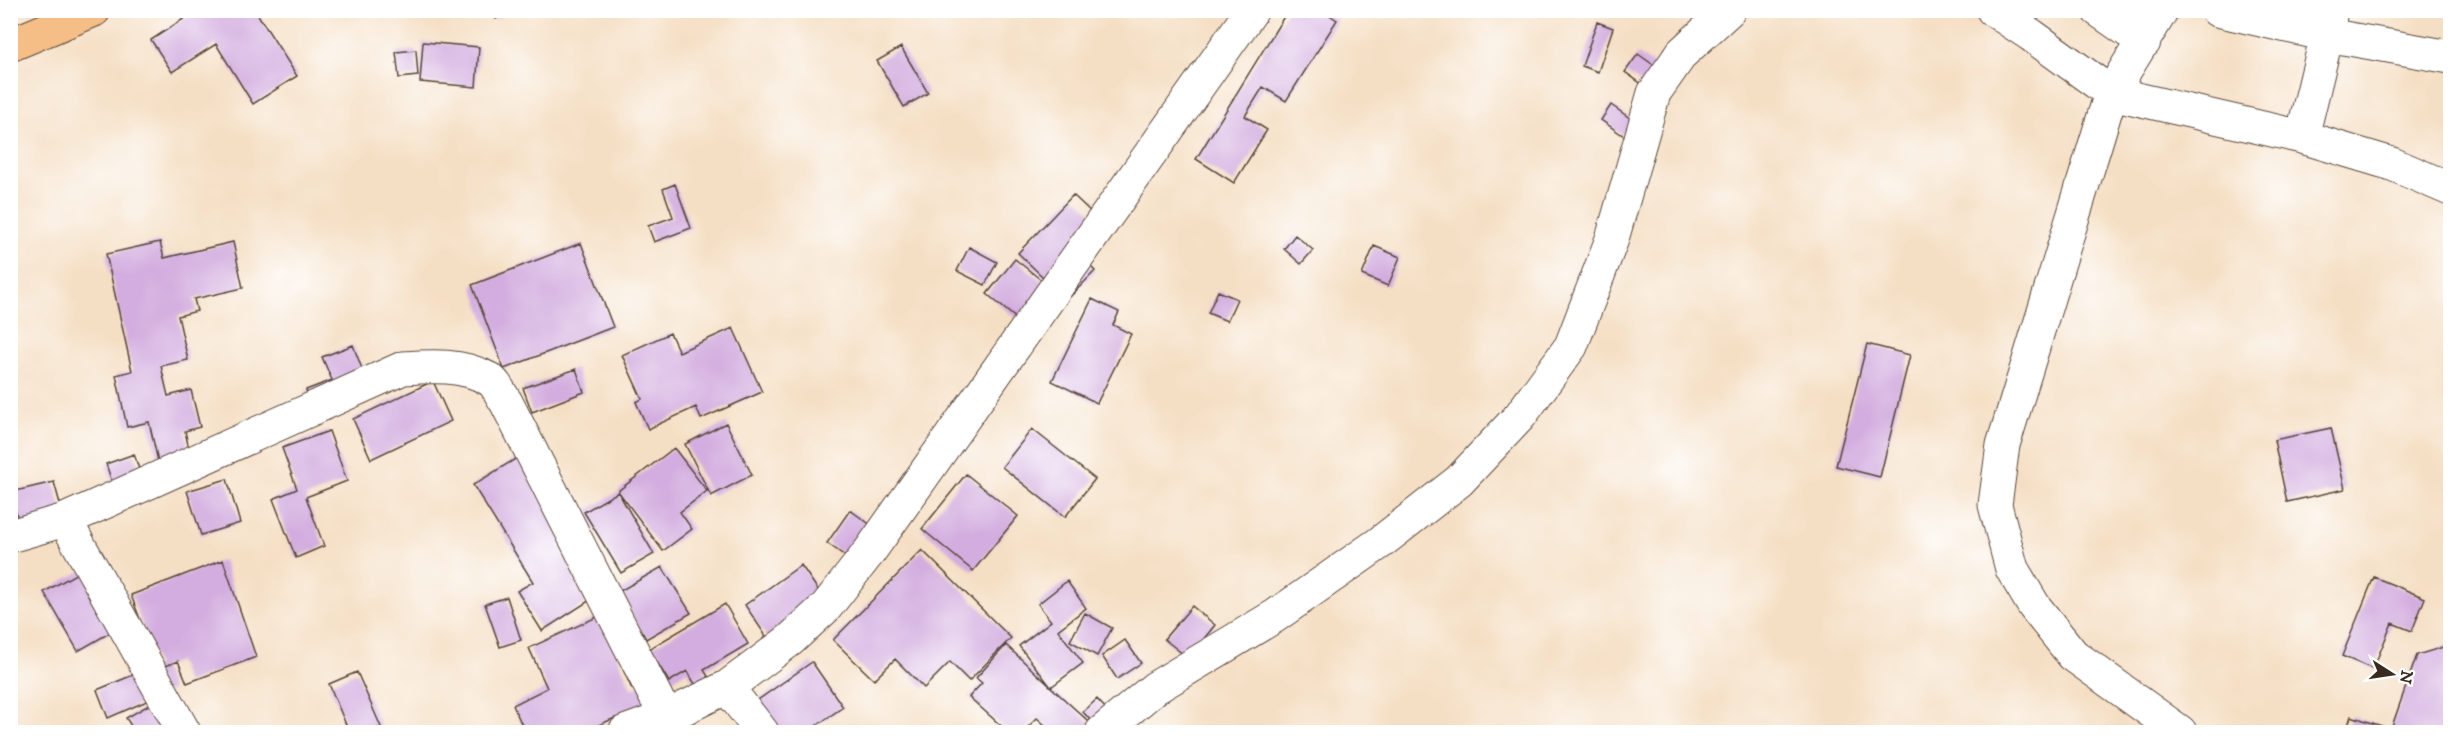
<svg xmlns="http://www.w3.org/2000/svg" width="2461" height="743" font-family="'IM FELL DW Pica',serif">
  <rect width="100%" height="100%" fill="#fff"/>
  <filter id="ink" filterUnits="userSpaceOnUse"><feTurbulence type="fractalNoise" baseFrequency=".0167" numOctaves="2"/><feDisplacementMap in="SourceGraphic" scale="12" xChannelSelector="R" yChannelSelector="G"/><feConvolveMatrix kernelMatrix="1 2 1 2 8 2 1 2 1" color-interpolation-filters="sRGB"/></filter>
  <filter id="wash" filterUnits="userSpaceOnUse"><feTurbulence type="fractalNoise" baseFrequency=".008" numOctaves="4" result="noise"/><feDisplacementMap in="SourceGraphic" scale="24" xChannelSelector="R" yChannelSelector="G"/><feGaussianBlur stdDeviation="1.35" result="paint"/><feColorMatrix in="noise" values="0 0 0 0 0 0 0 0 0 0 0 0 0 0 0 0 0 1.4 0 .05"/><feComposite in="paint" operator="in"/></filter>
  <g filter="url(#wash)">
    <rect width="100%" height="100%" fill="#f5dfc4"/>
    <g id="blocks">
      <path fill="#d3addf" d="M 197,10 L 255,10 L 297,76 L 253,104 L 216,44 L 172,72 L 151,40 Z
        M 491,10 L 511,10 L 496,19 Z
        M 1288,10 L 1322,10 L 1337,20 L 1286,101 L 1263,87 L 1245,116 L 1267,130 L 1234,183 L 1196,159 Z
        M 1597,22 L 1613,28 L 1598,72 L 1582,66 Z
        M 423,42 L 479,47 L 476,87 L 420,82 Z
        M 901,47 L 928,93 L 904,107 L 877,61 Z
        M 416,50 L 418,76 L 399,78 L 396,52 Z
        M 1638,54 L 1669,76 L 1656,94 L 1625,72 Z
        M 1611,105 L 1634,121 L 1624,136 L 1601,120 Z
        M 675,184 L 691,228 L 654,242 L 648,226 L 673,217 L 663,189 Z
        M 1073,195 L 1110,230 L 1083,259 L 1095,271 L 1067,300 L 1018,253 Z
        M 1295,235 L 1313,250 L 1301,264 L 1284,249 Z
        M 160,242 L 164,258 L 233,242 L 243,288 L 194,299 L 197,311 L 178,316 L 188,360 L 161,366 L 168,396 L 191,390 L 200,427 L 185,431 L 192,463 L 160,470 L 149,422 L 127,427 L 116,375 L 132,371 L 106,254 Z
        M 581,243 L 613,327 L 504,369 L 472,285 Z
        M 1374,246 L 1400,257 L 1388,286 L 1362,275 Z
        M 969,247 L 997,262 L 985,285 L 957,271 Z
        M 1015,259 L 1061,296 L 1032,332 L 987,294 Z
        M 1218,291 L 1237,299 L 1227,321 L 1208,313 Z
        M 1092,299 L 1119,312 L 1113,325 L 1131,334 L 1097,403 L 1052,381 Z
        M 733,328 L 762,392 L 701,419 L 696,407 L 648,429 L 636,402 L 642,399 L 622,355 L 670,333 L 679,352 Z
        M 1867,344 L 1910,355 L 1880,477 L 1836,466 Z
        M 353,345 L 367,382 L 311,405 L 306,390 L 332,380 L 322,357 Z
        M 576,369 L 584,392 L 532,412 L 523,388 Z
        M 433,381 L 451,421 L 371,459 L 353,419 Z
        M 726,423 L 752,475 L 711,496 L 685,444 Z
        M 2331,428 L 2345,489 L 2287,502 L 2274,440 Z
        M 1032,429 L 1095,479 L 1065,517 L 1002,467 Z
        M 329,431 L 347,481 L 306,497 L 324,546 L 296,558 L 273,499 L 297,489 L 282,448 Z
        M 674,448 L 707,491 L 680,512 L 692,529 L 663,551 L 618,491 Z
        M 525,453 L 609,588 L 542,631 L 517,591 L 533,582 L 473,485 Z
        M 134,454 L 142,478 L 114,488 L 106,464 Z
        M 966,474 L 1018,516 L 973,571 L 922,529 Z
        M 227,479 L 240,523 L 201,535 L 187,491 Z
        M 54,482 L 65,522 L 21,532 L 11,492 Z
        M 618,492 L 654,554 L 621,573 L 584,512 Z
        M 850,510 L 882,533 L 859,566 L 827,543 Z
        M 922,550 L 1011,638 L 969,681 L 950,662 L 924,688 L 895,659 L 874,680 L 833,640 Z
        M 100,560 L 134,619 L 78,651 L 44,592 Z
        M 223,560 L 256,657 L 187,683 L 178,661 L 163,667 L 172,690 L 108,718 L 97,690 L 157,665 L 131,595 Z
        M 801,565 L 831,609 L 774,648 L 745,605 Z
        M 662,567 L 691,613 L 646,639 L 618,592 Z
        M 2374,577 L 2425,598 L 2412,631 L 2392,623 L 2373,669 L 2342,656 Z
        M 1067,581 L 1086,608 L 1058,630 L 1083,663 L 1051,687 L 1099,731 L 1053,732 L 1037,718 L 1023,732 L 1008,732 L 969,697 L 982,683 L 976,678 L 1006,645 L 1051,687 L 1019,646 L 1051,621 L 1038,604 Z
        M 507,597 L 521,640 L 500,647 L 485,604 Z
        M 725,604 L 748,644 L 704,670 L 716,689 L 703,697 L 687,671 L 669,682 L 649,649 Z
        M 1192,606 L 1215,625 L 1188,658 L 1164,639 Z
        M 612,610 L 618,658 L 632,689 L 661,676 L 676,711 L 621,732 L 615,718 L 582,732 L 525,732 L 513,705 L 547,688 L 529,648 Z
        M 1085,613 L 1112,628 L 1097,656 L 1070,641 Z
        M 1125,640 L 1141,663 L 1117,679 L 1102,656 Z
        M 2450,645 L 2450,732 L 2346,732 L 2351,716 L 2391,729 L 2417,655 Z
        M 812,662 L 843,707 L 807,732 L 781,732 L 758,700 Z
        M 357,672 L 381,727 L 368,732 L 349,732 L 329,684 Z
        M 161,698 L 182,732 L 135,732 L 126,718 Z
        M 1097,699 L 1114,718 L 1101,731 L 1083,712 Z"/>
    </g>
  </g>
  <g filter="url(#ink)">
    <use href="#blocks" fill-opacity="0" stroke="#574537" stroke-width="1.5"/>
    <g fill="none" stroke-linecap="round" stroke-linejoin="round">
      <g stroke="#574537" stroke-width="35">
        <path id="minor" d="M 1993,10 L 2031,35 L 2111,93 L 2302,137 L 2392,164 L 2450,189
          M 2098,10 L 2144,42
          M 2162,10 L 2111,93 L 2003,445 L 1995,505 L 2012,569 L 2034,606 L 2073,655 L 2180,732
          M 2217,10 L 2327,35 L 2450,57
          M 2302,137 L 2327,35 L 2331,10
          M 65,520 L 184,732
          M 10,536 L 65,520 L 403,368 C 432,366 463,364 489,379 C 496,383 501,395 506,402 L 666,717
          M 727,687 L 762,732
          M 625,732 L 666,717 L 727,687 L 750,670 L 790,640 L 826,607 L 870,551 L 1252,10
          M 1102,732 L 1155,688 L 1275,616 L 1381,542 L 1459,481 L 1520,416 L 1571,346 L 1612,239 L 1654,93 L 1682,53 L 1729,10"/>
      </g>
      <g stroke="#574537" stroke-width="35">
        <path id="major" d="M 10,45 L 94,10"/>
      </g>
      <use href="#minor" stroke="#fff" stroke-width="33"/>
      <use href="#major" stroke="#f6be87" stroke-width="33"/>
    </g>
  </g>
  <rect width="2461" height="743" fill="none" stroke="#fff" stroke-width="36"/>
  <g transform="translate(2392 674) rotate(102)" stroke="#ffffff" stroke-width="4.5" paint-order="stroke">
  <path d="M0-4.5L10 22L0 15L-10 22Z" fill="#3b2a1e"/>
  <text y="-9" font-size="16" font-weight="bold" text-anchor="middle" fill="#3b2a1e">N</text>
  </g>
</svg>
